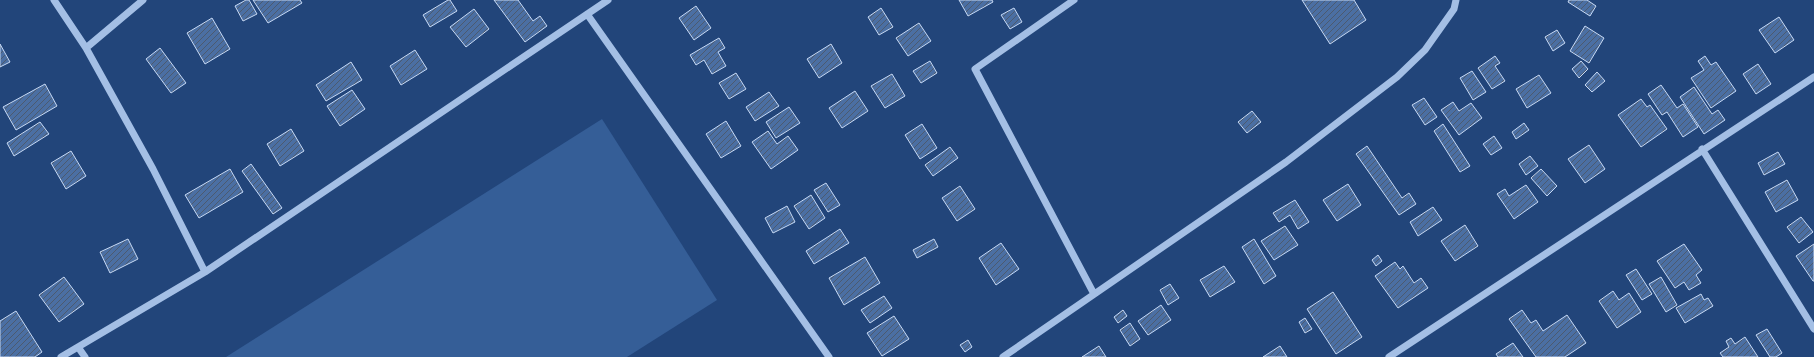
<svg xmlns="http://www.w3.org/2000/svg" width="1814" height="357" font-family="Mulish,sans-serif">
  <defs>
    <pattern id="building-hatch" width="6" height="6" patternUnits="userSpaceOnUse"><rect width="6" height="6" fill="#4b6fa3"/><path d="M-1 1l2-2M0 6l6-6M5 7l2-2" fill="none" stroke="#4c5a6f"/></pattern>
  </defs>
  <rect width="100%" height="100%" fill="#22457a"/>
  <path fill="#355e97" d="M 602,119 L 717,300 L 627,357 L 226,357 Z"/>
  <path fill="url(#building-hatch)" stroke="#c7d9f4" d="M 246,0 L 249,0 L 257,14 L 243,21 L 235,6 Z
    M 253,0 L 300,0 L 302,3 L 268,23 Z
    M 448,0 L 450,0 L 457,11 L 430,27 L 423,15 Z
    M 494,0 L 518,0 L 533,21 L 540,16 L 547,26 L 525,42 Z
    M 959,0 L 992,0 L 993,2 L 968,16 Z
    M 1302,0 L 1354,0 L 1366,20 L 1330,44 Z
    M 1569,0 L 1587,0 L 1596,6 L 1590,16 L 1568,2 Z
    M 696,6 L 711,28 L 694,40 L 679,18 Z
    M 881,8 L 893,27 L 879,35 L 868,17 Z
    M 1014,8 L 1022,22 L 1010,29 L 1001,15 Z
    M 474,9 L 489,29 L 466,47 L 450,27 Z
    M 1779,17 L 1794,40 L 1775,53 L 1759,30 Z
    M 212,18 L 230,49 L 205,64 L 187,33 Z
    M 919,23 L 931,41 L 908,56 L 896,38 Z
    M 1585,26 L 1604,38 L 1589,63 L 1570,51 Z
    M 1557,30 L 1565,43 L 1553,51 L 1545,37 Z
    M 719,38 L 725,48 L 718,52 L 726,66 L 712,74 L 704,60 L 696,65 L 690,55 Z
    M 0,44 L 10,62 L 0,67 Z
    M 831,44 L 842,63 L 819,78 L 807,59 Z
    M 160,48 L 186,83 L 171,93 L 146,59 Z
    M 415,50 L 427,69 L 401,85 L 390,66 Z
    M 1495,56 L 1500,63 L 1495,66 L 1505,81 L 1492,89 L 1478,68 Z
    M 1705,56 L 1711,65 L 1716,62 L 1736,91 L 1711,108 L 1691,78 L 1704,70 L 1698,61 Z
    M 930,61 L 937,73 L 921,83 L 913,71 Z
    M 1581,61 L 1588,69 L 1579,78 L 1572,69 Z
    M 351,62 L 362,80 L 326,101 L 316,85 Z
    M 1758,64 L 1771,84 L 1756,94 L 1743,74 Z
    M 1472,71 L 1486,92 L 1473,100 L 1460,78 Z
    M 1597,72 L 1605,81 L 1592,92 L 1585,85 Z
    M 736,73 L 746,89 L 729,99 L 719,83 Z
    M 892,74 L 905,96 L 885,108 L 871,86 Z
    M 1539,75 L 1551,93 L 1527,108 L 1516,89 Z
    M 45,84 L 57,106 L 16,130 L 3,107 Z
    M 1661,85 L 1677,108 L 1683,104 L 1698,127 L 1683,137 L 1667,112 L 1662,115 L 1648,94 Z
    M 1694,87 L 1712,114 L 1718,110 L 1725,120 L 1704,134 L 1680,97 Z
    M 352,90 L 365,109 L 340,126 L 327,106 Z
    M 855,91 L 868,111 L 842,128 L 829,108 Z
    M 769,92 L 779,106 L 755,121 L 746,107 Z
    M 1424,98 L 1437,117 L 1425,125 L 1412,105 Z
    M 1641,99 L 1647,107 L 1650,105 L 1667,129 L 1641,147 L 1618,115 Z
    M 1453,102 L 1459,111 L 1471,103 L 1482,118 L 1459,135 L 1441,110 Z
    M 789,107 L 800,123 L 776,138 L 766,122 Z
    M 1252,111 L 1261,122 L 1247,133 L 1238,122 Z
    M 726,121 L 741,146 L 721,158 L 706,134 Z
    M 40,122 L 49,134 L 14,156 L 7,143 Z
    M 1524,123 L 1529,130 L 1516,139 L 1512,132 Z
    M 922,124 L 937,148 L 920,159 L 905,135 Z
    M 1443,124 L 1470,166 L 1460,172 L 1434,131 Z
    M 291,129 L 304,151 L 280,166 L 267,144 Z
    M 768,131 L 777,144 L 788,136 L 798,150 L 771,169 L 752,142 Z
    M 1494,136 L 1502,148 L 1491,155 L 1483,144 Z
    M 1589,145 L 1605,169 L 1585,183 L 1568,159 Z
    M 1367,146 L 1402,198 L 1409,193 L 1416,204 L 1399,215 L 1356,154 Z
    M 950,147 L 958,158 L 933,176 L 925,165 Z
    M 71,151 L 86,176 L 66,189 L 51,163 Z
    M 1778,152 L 1785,164 L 1764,175 L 1758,163 Z
    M 1530,156 L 1538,166 L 1526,175 L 1519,164 Z
    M 251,164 L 282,208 L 273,214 L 242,171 Z
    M 230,169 L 243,192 L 199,218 L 185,195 Z
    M 1541,169 L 1557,186 L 1547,196 L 1531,178 Z
    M 1787,180 L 1798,200 L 1776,212 L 1765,192 Z
    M 826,183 L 840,205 L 828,212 L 814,190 Z
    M 1348,184 L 1361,205 L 1337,221 L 1323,200 Z
    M 1526,185 L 1538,202 L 1514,219 L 1497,194 L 1505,189 L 1509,196 Z
    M 960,186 L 975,209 L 957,221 L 942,198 Z
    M 811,195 L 825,218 L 809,229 L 794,206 Z
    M 1295,200 L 1309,222 L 1298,229 L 1290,215 L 1279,222 L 1273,213 Z
    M 787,206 L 795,222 L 773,233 L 765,218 Z
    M 1433,207 L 1442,220 L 1418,236 L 1410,222 Z
    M 1801,217 L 1813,232 L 1799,243 L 1787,227 Z
    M 1465,225 L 1478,246 L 1455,261 L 1441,241 Z
    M 1285,226 L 1298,245 L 1274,260 L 1261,241 Z
    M 840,229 L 849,243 L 814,264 L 806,251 Z
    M 128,239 L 138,259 L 110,273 L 100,252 Z
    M 934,239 L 938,247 L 917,258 L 913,250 Z
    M 1254,239 L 1276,276 L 1264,284 L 1242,247 Z
    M 1001,243 L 1019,269 L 996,285 L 979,258 Z
    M 1684,244 L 1702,270 L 1696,275 L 1701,283 L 1689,290 L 1684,282 L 1675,288 L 1657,261 Z
    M 1814,244 L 1814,281 L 1813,281 L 1796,256 Z
    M 1378,255 L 1382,261 L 1376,266 L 1372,260 Z
    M 865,257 L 880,283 L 844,305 L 829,278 Z
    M 1395,262 L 1400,269 L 1403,266 L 1414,283 L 1421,278 L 1428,288 L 1398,308 L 1375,276 Z
    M 1224,266 L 1235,282 L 1210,297 L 1200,280 Z
    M 1636,269 L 1652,294 L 1642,300 L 1626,275 Z
    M 64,277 L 84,304 L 59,322 L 39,295 Z
    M 1661,277 L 1677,305 L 1666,312 L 1649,284 Z
    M 1170,284 L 1179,298 L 1168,305 L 1160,290 Z
    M 1613,291 L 1619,300 L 1629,293 L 1641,312 L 1617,328 L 1599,301 Z
    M 1333,292 L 1362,337 L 1336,354 L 1307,309 Z
    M 1701,294 L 1704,300 L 1708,298 L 1713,306 L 1685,323 L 1676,308 Z
    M 884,296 L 892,308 L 870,323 L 861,310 Z
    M 1161,305 L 1171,320 L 1148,335 L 1138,321 Z
    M 1123,310 L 1127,316 L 1118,323 L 1114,317 Z
    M 1522,310 L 1531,323 L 1536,320 L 1543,331 L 1567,315 L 1586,343 L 1565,357 L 1536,357 L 1509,319 Z
    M 16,311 L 42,352 L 35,357 L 0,357 L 0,321 Z
    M 894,316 L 909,339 L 882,356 L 867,333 Z
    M 1305,318 L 1312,329 L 1305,333 L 1299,322 Z
    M 1130,323 L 1140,339 L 1130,346 L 1120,330 Z
    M 1767,329 L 1782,353 L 1776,357 L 1770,357 L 1756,335 Z
    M 1745,337 L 1758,357 L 1723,357 L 1720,353 L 1729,347 L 1726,341 L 1731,338 L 1735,344 Z
    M 968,340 L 972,347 L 965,352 L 960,345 Z
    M 1513,343 L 1523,357 L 1498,357 L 1496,354 Z
    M 1099,346 L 1106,357 L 1082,357 Z
    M 1280,346 L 1287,357 L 1263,357 Z"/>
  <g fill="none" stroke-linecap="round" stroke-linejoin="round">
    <path stroke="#a4bfe5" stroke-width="7" d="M 54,0 L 86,48 L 153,169 L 205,272
      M 1074,0 L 975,69 L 1094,294
      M 587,14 L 829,357
      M 86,48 L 143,0
      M 1702,149 L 1814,329
      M 78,347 L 85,357
      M 61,357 L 205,272 L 608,0
      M 1003,357 L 1286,162 L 1397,77 L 1425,50 L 1454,9 L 1456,0
      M 1389,357 L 1814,77"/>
  </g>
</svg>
